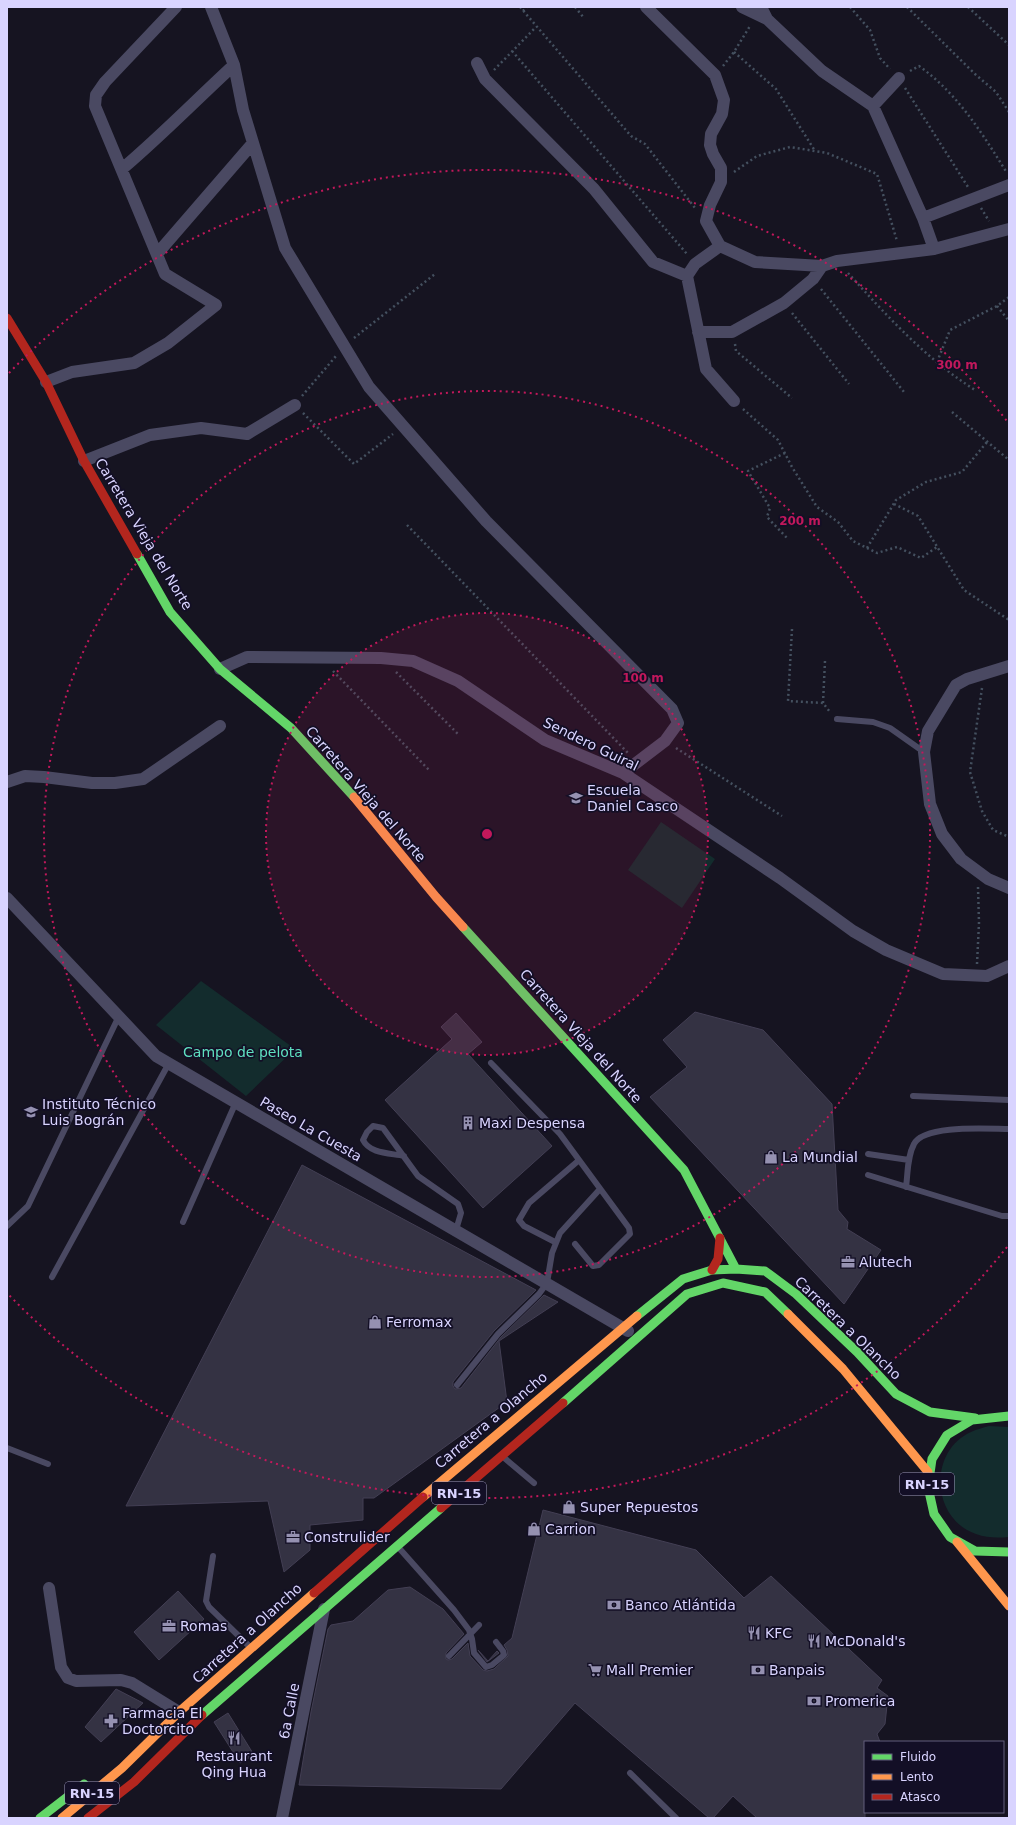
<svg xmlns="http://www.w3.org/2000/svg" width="1016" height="1825" font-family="'DejaVu Sans',sans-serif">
  <rect width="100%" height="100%" fill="#161421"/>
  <path fill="#132c2d" d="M 661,822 L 715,859 L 682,908 L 628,870 Z
    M 201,981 L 295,1049 L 246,1096 L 156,1025 Z
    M 989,1426 L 1009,1427 L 1009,1537 C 997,1538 987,1538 976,1534 C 931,1519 928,1451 971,1432 C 977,1429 983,1428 989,1426 Z"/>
  <path fill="#343243" stroke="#433f54" d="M 695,1012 L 763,1030 L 832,1104 L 838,1210 L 848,1222 L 847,1229 L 881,1250 L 844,1304 L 650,1097 L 687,1067 L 663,1040 Z
    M 456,1013 L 482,1042 L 468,1054 L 552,1146 L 483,1208 L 385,1100 L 452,1039 L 441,1027 Z
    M 302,1165 L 536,1290 L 494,1331 L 453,1382 L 453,1386 L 455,1389 L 461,1388 L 501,1337 L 544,1295 L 558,1302 L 499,1341 L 507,1402 L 374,1498 L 363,1498 L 363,1520 L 310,1525 L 310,1550 L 284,1572 L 268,1501 L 126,1506 Z
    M 543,1510 L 696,1550 L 744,1598 L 771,1576 L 882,1680 L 877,1688 L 888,1696 L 885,1724 L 877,1734 L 880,1742 L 865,1742 L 865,1818 L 757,1818 L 733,1796 L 713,1818 L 709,1818 L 575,1703 L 501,1789 L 299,1785 L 311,1712 L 328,1629 L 331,1625 L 353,1621 L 388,1590 L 410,1587 L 443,1609 L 464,1634 L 446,1653 L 446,1659 L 448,1660 L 452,1659 L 468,1643 L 470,1656 L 483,1670 L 487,1671 L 494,1669 L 508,1656 L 507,1650 L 504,1645 L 512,1638 Z
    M 178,1591 L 204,1619 L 159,1660 L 134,1632 Z
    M 478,1650 L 488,1661 L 497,1651 L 499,1653 L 487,1662 Z
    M 116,1689 L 143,1703 L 101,1742 L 85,1727 Z
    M 228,1713 L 254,1755 L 240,1763 L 214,1722 Z"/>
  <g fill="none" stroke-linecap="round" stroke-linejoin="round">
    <path stroke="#44505f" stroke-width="2.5" stroke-dasharray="2 3" stroke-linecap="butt" d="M 520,7 L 631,136 L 645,144 L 695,208
      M 575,7 L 584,18
      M 850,7 L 870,30 L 880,58 L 890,69
      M 907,7 L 976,75 L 996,92 L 1009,112
      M 968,7 L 1009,45
      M 523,11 L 527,7
      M 512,51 L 687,254
      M 734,52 L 776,89 L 815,151
      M 723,66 L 734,52 L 750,26
      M 494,70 L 536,27
      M 910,71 L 919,66 C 958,94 982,133 1007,173
      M 905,88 L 968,187
      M 734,172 L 757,156 L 790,147 L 827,153 L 877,174 L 897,241
      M 981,208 L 989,221
      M 848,273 C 887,316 926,359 975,390
      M 821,289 L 904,392
      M 997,306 L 1009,321
      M 792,313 L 849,384
      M 354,338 L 435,274
      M 735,344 L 736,351 L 792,398
      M 937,362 L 950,330 L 997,306 L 1009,297
      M 302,396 L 336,356
      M 743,409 L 778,440 L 792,467 L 817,507 L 838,522 L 853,541 L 877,553 L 897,547 L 921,558 L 937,547
      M 952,412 L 1009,460
      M 303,413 L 354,464 L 393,434
      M 785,453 L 748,471 L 770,508 L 767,517 L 787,538
      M 894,504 L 918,516 L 964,590 L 1009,620
      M 407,525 L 628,753
      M 867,548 L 896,500 L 926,482 L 962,472 L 987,442
      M 792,629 L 788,701 L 823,703 L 830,712
      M 333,671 L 429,770
      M 396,672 L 458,734
      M 982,688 L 970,772 L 982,811 L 993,830 L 1009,837
      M 823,703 L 825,661
      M 676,748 L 782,816
      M 977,964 L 979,923 L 978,887"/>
    <path stroke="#4a4962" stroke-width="6" d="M 837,719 L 873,722 L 890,728 L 924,752
      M 491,1063 L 560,1134 L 629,1228 L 630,1234 L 599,1265 L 593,1266 L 575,1244
      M 913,1096 L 1009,1100
      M 868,1154 L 909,1160
      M 404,1156 C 390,1153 370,1154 363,1140 L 367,1132 L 373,1126 L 383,1128 L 418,1176 L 458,1204 L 461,1213 L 456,1230
      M 868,1175 L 1002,1216 L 1009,1216
      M 906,1187 C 908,1173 907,1157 914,1144 C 924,1124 989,1129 1009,1129
      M 183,1222 L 236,1102
      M 7,1226 L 28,1206 L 119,1016
      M 555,1242 L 524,1226 L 519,1220 L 529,1203 L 578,1161
      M 52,1277 L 169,1063
      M 457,1385 L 498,1334 L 539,1294 L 547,1283 L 552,1253 L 560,1233 L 600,1189
      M 7,1448 L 48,1464
      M 502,1456 L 534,1483
      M 399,1548 L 454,1610 L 469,1630 L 472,1639 L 474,1653 L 486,1667 L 492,1665 L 504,1655 L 503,1651 L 496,1642
      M 213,1556 L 206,1601 L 209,1607 L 249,1646
      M 449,1656 L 479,1625
      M 630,1773 L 676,1818"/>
    <path stroke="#4a4962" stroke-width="12" d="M 211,7 L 234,65 L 243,110 L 285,248 L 369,387 L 486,521 L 672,709 L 678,723 L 665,741 L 623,773
      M 646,7 L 715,75 L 724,100 L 722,114 L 711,134 L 710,145 L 713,154 L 721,168 L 721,182 L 710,205 L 706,221 L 720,246 L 755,262 L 822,266 L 837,261 L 934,249 L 1009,229
      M 742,7 L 767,19
      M 761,7 L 767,19 L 822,71 L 873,106 L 923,218 L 934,249
      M 477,63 L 485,79 L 594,189 L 653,262 L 687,276 L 706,369 L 734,401
      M 873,106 L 899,78
      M 122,169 C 161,136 197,99 234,65
      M 923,218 L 1009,185
      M 157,254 L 253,143
      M 687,276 L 695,264 L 720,246
      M 698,332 L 732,332 L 784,303 L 813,279 L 822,266
      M 46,382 L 72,372 L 134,363 L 168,343 L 216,305 L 165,274 L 95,106 L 96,95 L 105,82 L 176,7
      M 84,461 L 150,435 L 201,428 L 247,434 L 295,405
      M 1009,666 L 967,679 L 956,685 L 928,731 L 924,752 L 930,804 L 942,834 L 961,859 L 988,879 L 1009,888
      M 220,669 L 247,657 L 381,658 L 413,661 L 458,681 L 545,740 L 623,773 L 780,878 L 853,931 L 886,950 L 943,974 L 987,976 L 1009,966
      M 7,782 L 25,776 L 44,777 L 92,783 L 115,783 L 143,779 L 220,726
      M 7,898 L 156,1056 L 628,1331
      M 49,1588 L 61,1667 L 68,1678 L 76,1681 L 121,1680 L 132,1683 L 179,1712
      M 282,1818 L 324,1609"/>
    <path stroke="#63d668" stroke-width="9" d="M 137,554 L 170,612 L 220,669 L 291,728 L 354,797
      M 463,927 L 684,1170 L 736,1269
      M 637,1316 L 683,1279 L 712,1270 L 736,1269 L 765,1271 L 796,1294 L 857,1352 L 896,1394 L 930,1412 L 975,1418
      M 563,1403 L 687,1294 L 723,1283 L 765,1292 L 788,1314
      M 1009,1416 L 972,1420 L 947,1435 L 932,1459 L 928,1487 L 934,1514 L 950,1537 L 975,1551 L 1009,1552
      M 202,1715 L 441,1508
      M 40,1818 L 84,1784"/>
    <path stroke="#ff974d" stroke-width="9" d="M 354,797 L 436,897 L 463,927
      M 788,1314 L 843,1369 L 928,1472
      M 423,1497 L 637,1316
      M 957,1542 L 1009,1606
      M 62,1818 L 122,1768 L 179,1712 L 314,1593"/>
    <path stroke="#b3261e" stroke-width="9" d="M 7,318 L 46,382 L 84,461 L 137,554
      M 712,1270 L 718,1259 L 720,1238
      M 441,1508 L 563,1403
      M 314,1593 L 423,1497
      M 88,1818 L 134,1782 L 202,1715"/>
  </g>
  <circle cx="487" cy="834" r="221" fill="#c2185b" fill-opacity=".12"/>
  <g fill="none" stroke="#c2185b" stroke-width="2" stroke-dasharray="2 4">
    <circle cx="487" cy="834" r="221"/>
    <circle cx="487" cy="834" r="443"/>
    <path d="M1007 1247A664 664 0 0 1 9 1295M9 373A664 664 0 0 1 1007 421"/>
  </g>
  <defs>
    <g id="school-bare" transform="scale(1.08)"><path d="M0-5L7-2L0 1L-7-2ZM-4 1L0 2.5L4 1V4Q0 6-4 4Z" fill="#9591b1" stroke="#130f26" stroke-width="2.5" paint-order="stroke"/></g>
    <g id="building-bare" transform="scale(1.08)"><path d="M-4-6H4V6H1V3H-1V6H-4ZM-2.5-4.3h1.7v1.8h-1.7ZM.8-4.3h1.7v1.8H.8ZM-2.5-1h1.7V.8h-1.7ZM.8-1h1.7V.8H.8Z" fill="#9591b1" stroke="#130f26" stroke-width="2.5" paint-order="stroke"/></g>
    <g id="shop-bare" transform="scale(1.08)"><path d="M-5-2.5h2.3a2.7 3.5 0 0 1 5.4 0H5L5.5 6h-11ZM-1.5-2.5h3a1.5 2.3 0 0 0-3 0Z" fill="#9591b1" stroke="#130f26" stroke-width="2.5" paint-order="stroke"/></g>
    <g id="office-bare" transform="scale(1.08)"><path d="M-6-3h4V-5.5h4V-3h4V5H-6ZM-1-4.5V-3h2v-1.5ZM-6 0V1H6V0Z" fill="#9591b1" stroke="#130f26" stroke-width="2.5" paint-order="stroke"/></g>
    <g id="bank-bare" transform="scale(1.08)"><path d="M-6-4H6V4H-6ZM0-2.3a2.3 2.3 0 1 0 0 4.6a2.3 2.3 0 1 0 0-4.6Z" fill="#9591b1" stroke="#130f26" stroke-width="2.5" paint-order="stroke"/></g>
    <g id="restaurant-bare" transform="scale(1.08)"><path d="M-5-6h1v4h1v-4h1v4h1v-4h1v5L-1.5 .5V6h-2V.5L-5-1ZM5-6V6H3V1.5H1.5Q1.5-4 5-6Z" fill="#9591b1" stroke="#130f26" stroke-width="2.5" paint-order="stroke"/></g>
    <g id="supermarket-bare" transform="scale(1.08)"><path d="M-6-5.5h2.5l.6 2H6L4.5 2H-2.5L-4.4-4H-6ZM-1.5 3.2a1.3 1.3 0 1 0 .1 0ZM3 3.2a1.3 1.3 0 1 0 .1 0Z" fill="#9591b1" stroke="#130f26" stroke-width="2.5" paint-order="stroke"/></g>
    <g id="pharmacy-bare" transform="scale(1.08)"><path d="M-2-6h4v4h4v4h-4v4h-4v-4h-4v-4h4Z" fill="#9591b1" stroke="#130f26" stroke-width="2.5" paint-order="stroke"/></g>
  </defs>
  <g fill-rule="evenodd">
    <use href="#school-bare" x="576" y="798"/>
    <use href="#school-bare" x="31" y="1112"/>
    <use href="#building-bare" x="468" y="1123"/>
    <use href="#shop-bare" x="771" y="1157"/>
    <use href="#office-bare" x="848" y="1262"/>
    <use href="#shop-bare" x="375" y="1322"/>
    <use href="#shop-bare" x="569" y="1507"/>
    <use href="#shop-bare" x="534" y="1529"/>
    <use href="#office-bare" x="293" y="1537"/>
    <use href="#bank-bare" x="614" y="1605"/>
    <use href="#office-bare" x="169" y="1626"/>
    <use href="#restaurant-bare" x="754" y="1633"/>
    <use href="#restaurant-bare" x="814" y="1641"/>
    <use href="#supermarket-bare" x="595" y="1670"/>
    <use href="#bank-bare" x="758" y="1670"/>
    <use href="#bank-bare" x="814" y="1701"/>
    <use href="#pharmacy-bare" x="111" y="1721"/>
    <use href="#restaurant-bare" x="234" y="1738"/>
  </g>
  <g text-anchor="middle" stroke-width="3.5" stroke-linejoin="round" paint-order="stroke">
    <g fill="#130f26" stroke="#9e99be" stroke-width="1">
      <rect x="900" y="1473" width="54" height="22" rx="3"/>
      <rect x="432" y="1482" width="54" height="22" rx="3"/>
      <rect x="65" y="1782" width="54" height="22" rx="3"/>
    </g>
    <g font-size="13" font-weight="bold" fill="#d9d4ff">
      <text x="927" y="1489">RN-15</text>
      <text x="459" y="1498">RN-15</text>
      <text x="92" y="1798">RN-15</text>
    </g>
    <g font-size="14" fill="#d9d4ff" stroke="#130f26">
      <text transform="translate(144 534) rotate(59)" y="5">Carretera Vieja del Norte</text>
      <text transform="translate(591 744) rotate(26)" y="5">Sendero Guiral</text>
      <text transform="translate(366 794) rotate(49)" y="5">Carretera Vieja del Norte</text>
      <text transform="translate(581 1036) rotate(48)" y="5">Carretera Vieja del Norte</text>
      <text transform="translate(311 1129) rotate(30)" y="5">Paseo La Cuesta</text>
      <text transform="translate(848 1328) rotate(44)" y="5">Carretera a Olancho</text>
      <text transform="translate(491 1420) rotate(-40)" y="5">Carretera a Olancho</text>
      <text transform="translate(247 1633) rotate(-42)" y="5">Carretera a Olancho</text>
      <text transform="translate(289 1711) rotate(-79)" y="5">6a Calle</text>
    </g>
    <g font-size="14" fill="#d9d4ff" stroke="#130f26" text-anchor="start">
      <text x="587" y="795">Escuela<tspan x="587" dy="16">Daniel Casco</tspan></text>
      <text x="42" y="1109">Instituto Técnico<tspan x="42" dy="16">Luis Bográn</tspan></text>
      <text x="479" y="1128">Maxi Despensa</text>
      <text x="782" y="1162">La Mundial</text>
      <text x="859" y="1267">Alutech</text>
      <text x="386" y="1327">Ferromax</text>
      <text x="580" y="1512">Super Repuestos</text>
      <text x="545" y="1534">Carrion</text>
      <text x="304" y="1542">Construlider</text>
      <text x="625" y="1610">Banco Atlántida</text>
      <text x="180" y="1631">Romas</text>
      <text x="765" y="1638">KFC</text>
      <text x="825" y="1646">McDonald's</text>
      <text x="606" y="1675">Mall Premier</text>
      <text x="769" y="1675">Banpais</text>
      <text x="825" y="1706">Promerica</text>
      <text x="122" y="1718">Farmacia El<tspan x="122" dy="16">Doctorcito</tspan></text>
      <text x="234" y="1761" text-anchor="middle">Restaurant<tspan x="234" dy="16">Qing Hua</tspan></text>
    </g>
    <g font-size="14" fill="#5fe0c0" stroke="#130f26">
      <text x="243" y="1057">Campo de pelota</text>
    </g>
  </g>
  <circle cx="487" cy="834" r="6" fill="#c2185b" stroke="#130f26" stroke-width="2"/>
  <g font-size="12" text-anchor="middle" font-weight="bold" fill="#c2185b" stroke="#130f26" stroke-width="3.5" stroke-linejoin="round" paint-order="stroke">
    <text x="957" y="369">300 m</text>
    <text x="800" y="525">200 m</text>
    <text x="643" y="682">100 m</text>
  </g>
  <rect width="1016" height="1825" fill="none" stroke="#d9d4ff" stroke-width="16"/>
  <rect x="864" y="1741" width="140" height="72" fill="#130f26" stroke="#625e7d"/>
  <rect x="872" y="1754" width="20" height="6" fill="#63d668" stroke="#625e7d"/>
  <text x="900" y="1761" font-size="12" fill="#d9d4ff">Fluido</text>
  <rect x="872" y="1774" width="20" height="6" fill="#ff974d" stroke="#625e7d"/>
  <text x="900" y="1781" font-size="12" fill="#d9d4ff">Lento</text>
  <rect x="872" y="1794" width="20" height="6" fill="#b3261e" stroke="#625e7d"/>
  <text x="900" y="1801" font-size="12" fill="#d9d4ff">Atasco</text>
</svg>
